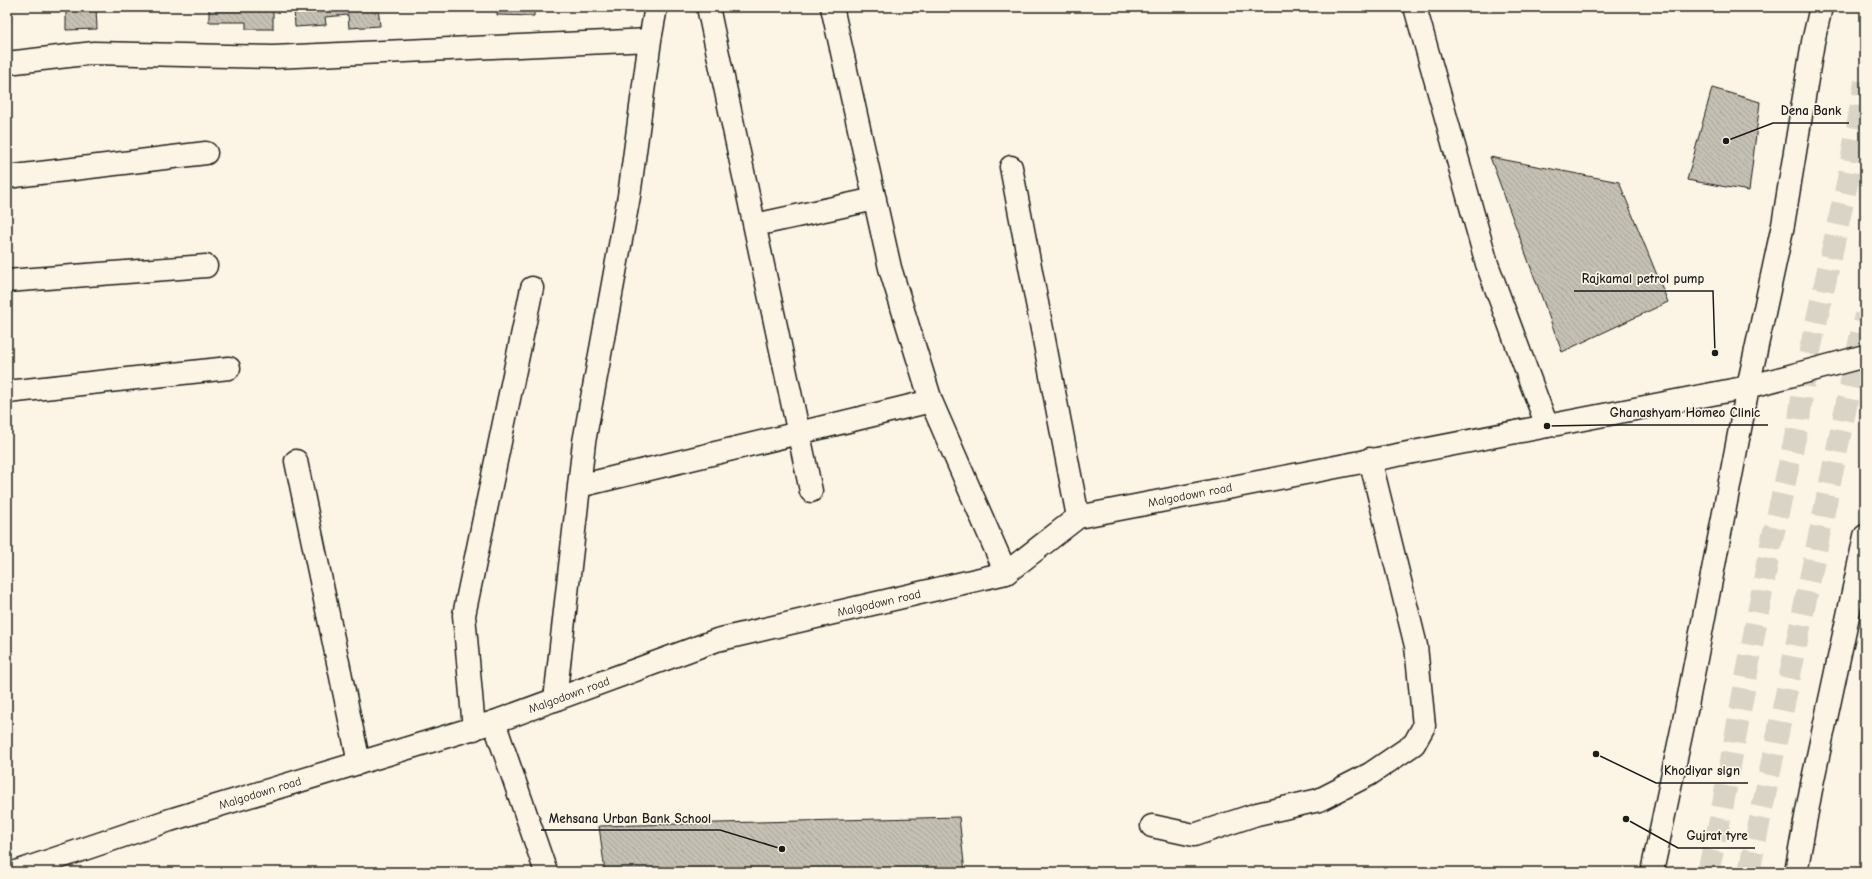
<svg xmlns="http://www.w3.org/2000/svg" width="1872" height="879" font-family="'Comic Neue',sans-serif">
  <defs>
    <pattern id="building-back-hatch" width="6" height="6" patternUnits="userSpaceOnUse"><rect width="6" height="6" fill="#c4c0b3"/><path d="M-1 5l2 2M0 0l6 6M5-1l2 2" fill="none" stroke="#a8a499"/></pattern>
  </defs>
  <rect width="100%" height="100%" fill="#fcf5e5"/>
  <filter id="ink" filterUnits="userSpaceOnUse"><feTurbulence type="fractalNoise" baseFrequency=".025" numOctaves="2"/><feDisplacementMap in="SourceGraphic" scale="8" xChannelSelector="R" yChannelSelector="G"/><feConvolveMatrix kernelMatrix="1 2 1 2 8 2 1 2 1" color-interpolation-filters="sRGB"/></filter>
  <g filter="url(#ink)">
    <path fill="url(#building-back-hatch)" stroke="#1c1c1c" d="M 66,7 L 96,7 L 97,29 L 66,30 Z
      M 209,7 L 273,7 L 273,29 L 246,29 L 246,22 L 209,22 Z
      M 294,7 L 378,7 L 380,26 L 349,28 L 348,15 L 325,17 L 326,25 L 295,27 Z
      M 497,7 L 534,7 L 534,16 L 497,15 Z
      M 1712,88 L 1760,102 L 1749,191 L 1687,180 Z
      M 1490,157 L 1619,182 L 1668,302 L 1562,352 Z
      M 959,817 L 965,872 L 605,872 L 599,826 Z"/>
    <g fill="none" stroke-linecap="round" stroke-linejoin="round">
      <path stroke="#dad4c7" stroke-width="22" stroke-dasharray="22 11" stroke-linecap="butt" d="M 1708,872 L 1721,815 L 1769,553 L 1799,420 L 1805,373 L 1848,179 L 1865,82
        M 1749,872 L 1865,315"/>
      <g stroke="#1c1c1c" stroke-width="25">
        <path id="street" d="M 708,7 L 811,491
          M 832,7 L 890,268 L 931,401 L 1006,573
          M 1415,7 L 1487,264 L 1547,426
          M 650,40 L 656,7
          M 7,63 L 94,53 L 274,57 L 650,40 L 629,196 L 584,442 L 555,700
          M 1011,167 L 1078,517
          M 7,177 L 206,153
          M 755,225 L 875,199
          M 7,281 L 206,266
          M 7,392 L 229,368
          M 296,461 L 359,763
          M 579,486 L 931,401
          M 494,722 L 546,872
          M 474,729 L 464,615 L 532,288
          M 1152,826 L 1194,835 L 1257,814 L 1319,800 L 1370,774 L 1414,744 L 1424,726 L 1416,646 L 1370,459"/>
      </g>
      <g stroke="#1c1c1c" stroke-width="25">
        <path id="secondary" d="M 16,872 L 170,820 L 494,722 L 717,640 L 1006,573 L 1078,517 L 1748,387 L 1865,356
          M 1652,872 L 1686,711 L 1748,387 L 1783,225 L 1813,42 L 1821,7
          M 1796,872 L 1812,784 L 1865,536"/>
      </g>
      <use href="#street" stroke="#fcf5e5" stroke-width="22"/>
      <use href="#secondary" stroke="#fcf5e5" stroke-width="22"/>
    </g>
  </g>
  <g text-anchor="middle" stroke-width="3.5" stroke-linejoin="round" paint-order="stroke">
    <g font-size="12" fill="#1c1c1c" stroke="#fcf5e5">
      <text transform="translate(1190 495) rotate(-11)" y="4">Malgodown road</text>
      <text transform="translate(879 603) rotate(-13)" y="4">Malgodown road</text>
      <text transform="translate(569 695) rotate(-20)" y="4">Malgodown road</text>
      <text transform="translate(260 793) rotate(-17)" y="4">Malgodown road</text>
    </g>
  </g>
  <path fill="none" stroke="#1c1c1c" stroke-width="1.5" d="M1726 141L1773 123H1849M1715 353L1713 291H1574M1547 426L1602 425H1768M1596 754L1656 783H1748M782 849L720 830H541M1626 819L1678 848H1755"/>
  <g fill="#1c1c1c" stroke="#fcf5e5" stroke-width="1.5">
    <circle cx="1726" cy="141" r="4"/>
    <circle cx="1715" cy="353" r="4"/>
    <circle cx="1547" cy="426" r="4"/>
    <circle cx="1596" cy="754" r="4"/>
    <circle cx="782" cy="849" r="4"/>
    <circle cx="1626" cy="819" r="4"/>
  </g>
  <g font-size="13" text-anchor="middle" font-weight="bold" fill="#1c1c1c" stroke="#fcf5e5" stroke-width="3.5" stroke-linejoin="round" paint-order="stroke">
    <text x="1811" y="115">Dena Bank</text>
    <text x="1643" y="283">Rajkamal petrol pump</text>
    <text x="1685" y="417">Ghanashyam Homeo Clinic</text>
    <text x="1702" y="775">Khodiyar sign</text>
    <text x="630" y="823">Mehsana Urban Bank School</text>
    <text x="1717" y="840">Gujrat tyre</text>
  </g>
  <rect width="1872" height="879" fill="none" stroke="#fcf5e5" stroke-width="24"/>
  <rect x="12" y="12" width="1848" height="855" fill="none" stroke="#1c1c1c" stroke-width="1.5" filter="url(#ink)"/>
</svg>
